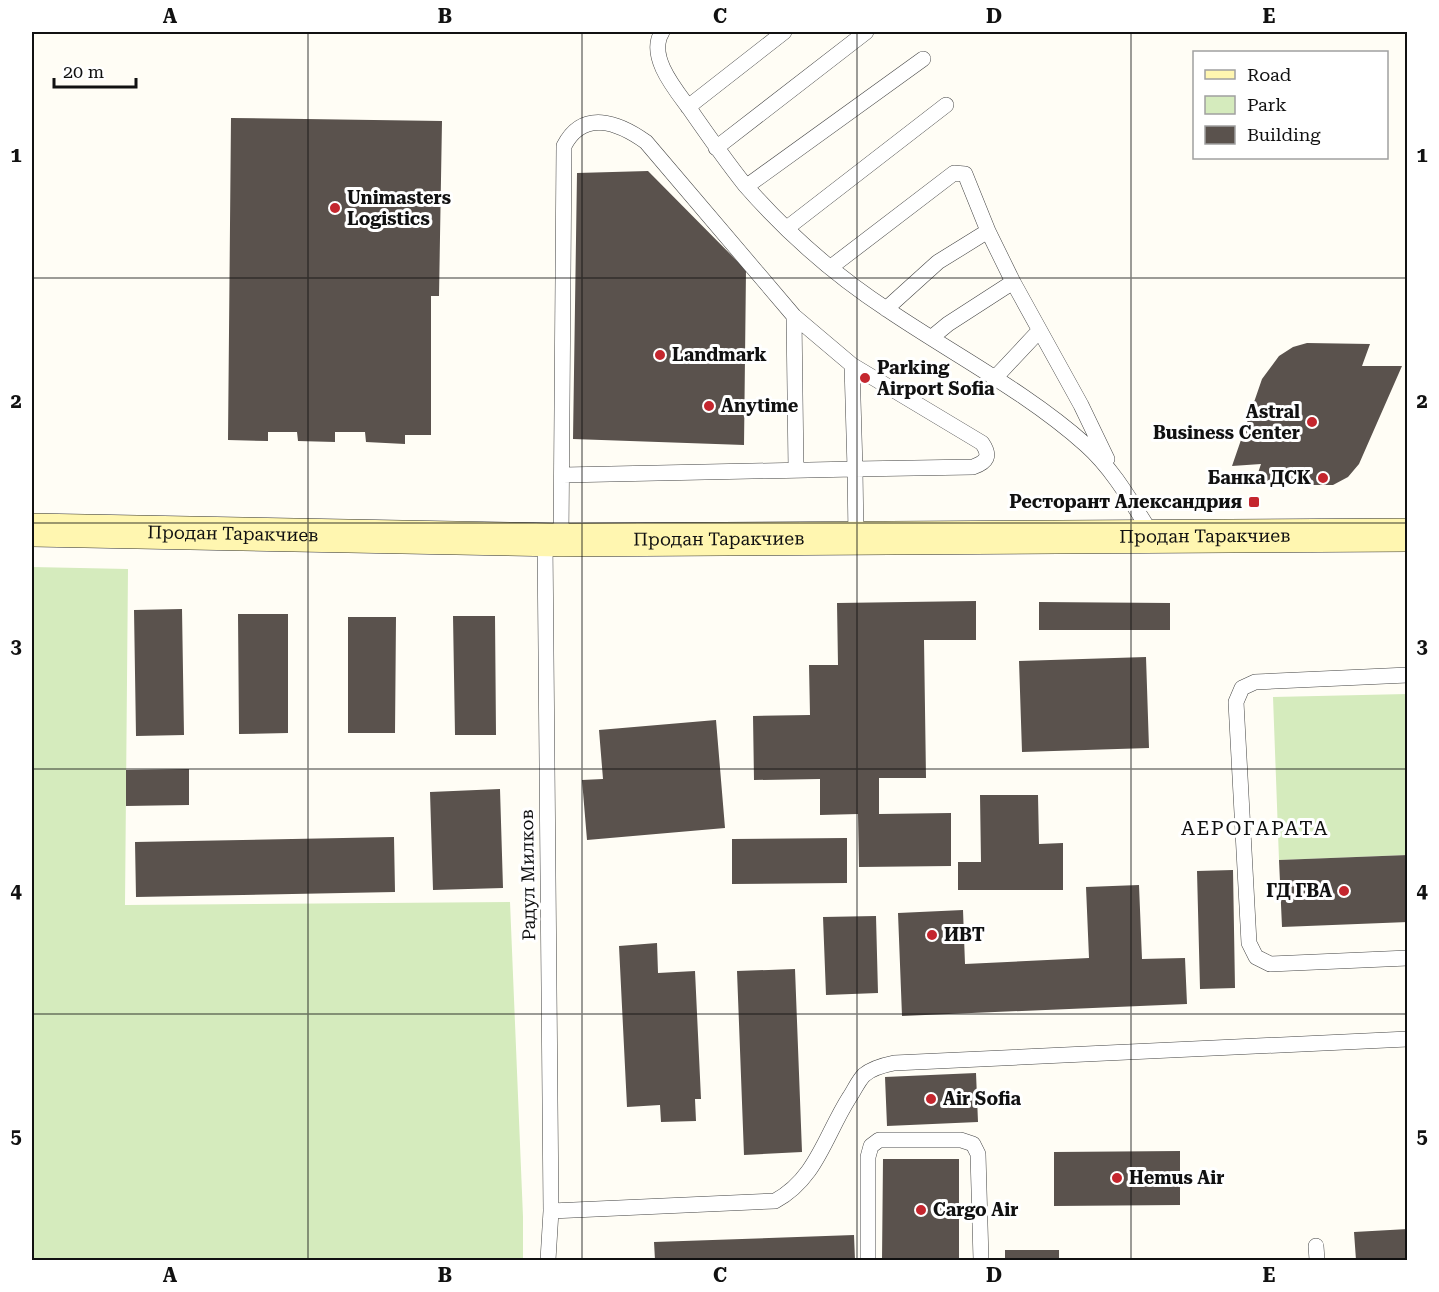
<svg xmlns="http://www.w3.org/2000/svg" width="1439" height="1292" font-family="'Roboto Serif',serif">
  <rect width="100%" height="100%" fill="#fffdf5"/>
  <path fill="#d5ebbd" d="M 32,567 L 128,569 L 125,905 L 510,902 L 523,1217 L 523,1260 L 32,1260 Z
    M 1407,694 L 1407,855 L 1279,860 L 1273,697 Z"/>
  <path fill="#5a524d" d="M 231,118 L 442,121 L 439,296 L 431,296 L 431,435 L 405,435 L 405,444 L 366,442 L 365,432 L 335,432 L 335,442 L 298,441 L 297,432 L 268,432 L 268,441 L 228,440 Z
    M 648,171 L 746,270 L 744,445 L 573,439 L 577,173 Z
    M 1307,343 L 1370,344 L 1362,366 L 1402,366 L 1359,464 L 1348,477 L 1333,485 L 1254,485 L 1261,464 L 1232,466 L 1262,379 L 1279,356 L 1293,347 Z
    M 976,601 L 976,640 L 924,640 L 926,778 L 879,778 L 879,814 L 951,813 L 951,866 L 859,867 L 858,814 L 820,815 L 820,779 L 754,780 L 753,716 L 810,715 L 809,665 L 838,665 L 837,603 Z
    M 1039,602 L 1170,603 L 1170,630 L 1039,630 Z
    M 182,609 L 184,735 L 136,736 L 134,610 Z
    M 238,614 L 288,614 L 288,733 L 239,734 Z
    M 453,616 L 495,616 L 496,735 L 455,735 Z
    M 348,617 L 396,617 L 395,733 L 348,733 Z
    M 1146,657 L 1149,748 L 1022,752 L 1019,661 Z
    M 716,720 L 725,828 L 587,840 L 582,780 L 603,779 L 599,730 Z
    M 189,769 L 189,805 L 126,806 L 126,770 Z
    M 500,789 L 503,888 L 433,890 L 430,792 Z
    M 980,795 L 1038,795 L 1039,844 L 1063,843 L 1063,890 L 958,890 L 958,862 L 981,862 Z
    M 394,837 L 395,892 L 136,897 L 135,842 Z
    M 847,838 L 847,883 L 732,884 L 732,839 Z
    M 1408,855 L 1408,922 L 1282,927 L 1279,860 Z
    M 1233,870 L 1235,988 L 1200,989 L 1197,871 Z
    M 1139,885 L 1142,959 L 1185,958 L 1187,1004 L 902,1016 L 898,913 L 963,910 L 965,964 L 1089,958 L 1086,887 Z
    M 876,916 L 878,993 L 826,995 L 823,917 Z
    M 657,943 L 658,973 L 695,971 L 701,1099 L 695,1099 L 696,1121 L 661,1122 L 660,1105 L 627,1107 L 619,946 Z
    M 795,969 L 802,1152 L 744,1155 L 737,971 Z
    M 976,1073 L 978,1122 L 887,1126 L 885,1077 Z
    M 1180,1151 L 1180,1205 L 1054,1206 L 1054,1152 Z
    M 883,1159 L 959,1159 L 959,1260 L 882,1260 Z
    M 1408,1229 L 1408,1260 L 1356,1260 L 1354,1232 Z
    M 854,1235 L 855,1260 L 655,1260 L 654,1242 Z
    M 1005,1250 L 1059,1250 L 1059,1260 L 1005,1260 Z"/>
  <g fill="none" stroke-linecap="round" stroke-linejoin="round">
    <g stroke="#444" stroke-width="16">
      <path id="lane" d="M 662,32 C 647,56 675,89 689,108 C 707,134 725,160 745,185 C 786,232 836,276 888,310 C 953,354 1028,393 1086,445 C 1114,470 1133,505 1153,536
        M 688,107 L 784,32
        M 716,148 L 866,32
        M 747,186 L 923,59
        M 787,228 L 946,105
        M 831,267 L 954,173 L 965,174 L 988,231 L 1013,282
        M 886,309 L 938,262 L 988,231
        M 794,316 L 796,470
        M 931,338 L 948,324 L 1013,282 L 1081,405 L 1107,459
        M 994,379 L 1039,331
        M 563,475 L 855,469 L 856,537
        M 545,540 L 551,1211 L 548,1260
        M 561,540 L 564,146 C 583,109 618,122 646,142 L 794,316 L 852,365 L 982,443 C 991,456 987,462 973,467 L 855,469 L 852,365
        M 1408,675 L 1255,682 L 1242,688 L 1236,702 L 1249,943 L 1256,957 L 1270,964 L 1408,958
        M 551,1211 L 775,1201 C 816,1179 825,1136 849,1098 C 854,1091 858,1081 864,1075 C 872,1068 884,1065 894,1063 L 1408,1039
        M 1316,1246 L 1317,1260
        M 868,1260 L 868,1157 L 871,1146 L 879,1140 L 961,1140 L 973,1144 L 978,1154 L 981,1260"/>
    </g>
    <g stroke="#333" stroke-width="34">
      <g id="secondary">
        <path id="s1" d="M 32,530 L 561,540 L 1408,535"/>
      </g>
    </g>
    <use href="#lane" stroke="#fff" stroke-width="15"/>
    <use href="#secondary" stroke="#fff6b0" stroke-width="33"/>
  </g>
  <path fill="none" stroke="#111" stroke-width="1.5" stroke-opacity="0.55" d="M 308,32 L 308,1260M 582,32 L 582,1260M 857,32 L 857,1260M 1131,32 L 1131,1260M 32,278 L 1408,278M 32,523 L 1408,523M 32,769 L 1408,769M 32,1014 L 1408,1014"/>
  <g fill="#c4262e" stroke="#fff" stroke-width="2">
    <circle cx="335" cy="208" r="6"/>
    <circle cx="660" cy="355" r="6"/>
    <circle cx="865" cy="378" r="6"/>
    <circle cx="709" cy="406" r="6"/>
    <circle cx="1312" cy="422" r="6"/>
    <circle cx="1323" cy="478" r="6"/>
    <rect x="1248" y="496" width="12" height="12" rx="3"/>
    <circle cx="1344" cy="891" r="6"/>
    <circle cx="932" cy="935" r="6"/>
    <circle cx="931" cy="1099" r="6"/>
    <circle cx="1117" cy="1178" r="6"/>
    <circle cx="921" cy="1210" r="6"/>
  </g>
  <g text-anchor="middle" stroke-width="6" stroke-linejoin="round" paint-order="stroke">
    <g font-size="18" font-weight="bold" fill="#111" stroke="#fff" text-anchor="start">
      <text x="347" y="204">Unimasters<tspan x="347" dy="21">Logistics</tspan></text>
      <text x="672" y="361">Landmark</text>
      <text x="877" y="374">Parking<tspan x="877" dy="21">Airport Sofia</tspan></text>
      <text x="721" y="412">Anytime</text>
      <text x="1300" y="418" text-anchor="end">Astral<tspan x="1300" dy="21">Business Center</tspan></text>
      <text x="1311" y="484" text-anchor="end">Банка ДСК</text>
      <text x="1242" y="508" text-anchor="end">Ресторант Александрия</text>
      <text x="1332" y="897" text-anchor="end">ГД ГВА</text>
      <text x="944" y="941">ИВТ</text>
      <text x="943" y="1105">Air Sofia</text>
      <text x="1129" y="1184">Hemus Air</text>
      <text x="933" y="1216">Cargo Air</text>
    </g>
    <g font-size="18" fill="#111" stroke="#fff">
      <text dy="6" stroke="none"><textPath href="#s1" startOffset="201">Продан Таракчиев</textPath></text>
      <text dy="6" stroke="none"><textPath href="#s1" startOffset="1173">Продан Таракчиев</textPath></text>
      <text dy="6" stroke="none"><textPath href="#s1" startOffset="687">Продан Таракчиев</textPath></text>
      <text transform="translate(528 875) rotate(-91)" y="6">Радул Милков</text>
    </g>
    <g font-size="20" letter-spacing="1.5" fill="#111" stroke="#fff">
      <text x="1255" y="835">АЕРОГАРАТА</text>
    </g>
  </g>
  <rect width="1439" height="1292" fill="none" stroke="#ffffff" stroke-width="66"/>
  <rect x="1193" y="51" width="195" height="108" fill="#ffffff" stroke="#a0a0a0" stroke-width="1.5"/>
  <rect x="1205" y="70" width="30" height="9" fill="#fff6b0" stroke="#a0a0a0" stroke-width="1.5"/>
  <text x="1247" y="81" font-size="18" fill="#111111">Road</text>
  <rect x="1205" y="96" width="30" height="18" fill="#d5ebbd" stroke="#a0a0a0" stroke-width="1.5"/>
  <text x="1247" y="111" font-size="18" fill="#111111">Park</text>
  <rect x="1205" y="126" width="30" height="18" fill="#5a524d" stroke="#a0a0a0" stroke-width="1.5"/>
  <text x="1247" y="141" font-size="18" fill="#111111">Building</text>
  <path d="M54 78v9h82v-9" fill="none" stroke="#111111" stroke-width="3"/>
  <text x="63" y="78" font-size="18" fill="#111111" stroke="#ffffff" stroke-width="4.5" paint-order="stroke">20 m</text>
  <rect x="33" y="33" width="1373" height="1226" fill="none" stroke="#111" stroke-width="2"/>
  <g font-size="20" text-anchor="middle" font-weight="bold" fill="#111">
    <text x="170" y="23">A</text>
    <text x="445" y="23">B</text>
    <text x="720" y="23">C</text>
    <text x="994" y="23">D</text>
    <text x="1269" y="23">E</text>
    <text x="16" y="162">1</text>
    <text x="1422" y="162">1</text>
    <text x="16" y="408">2</text>
    <text x="1422" y="408">2</text>
    <text x="16" y="653">3</text>
    <text x="1422" y="653">3</text>
    <text x="16" y="898">4</text>
    <text x="1422" y="898">4</text>
    <text x="16" y="1143">5</text>
    <text x="1422" y="1143">5</text>
    <text x="170" y="1282">A</text>
    <text x="445" y="1282">B</text>
    <text x="720" y="1282">C</text>
    <text x="994" y="1282">D</text>
    <text x="1269" y="1282">E</text>
  </g>
</svg>
